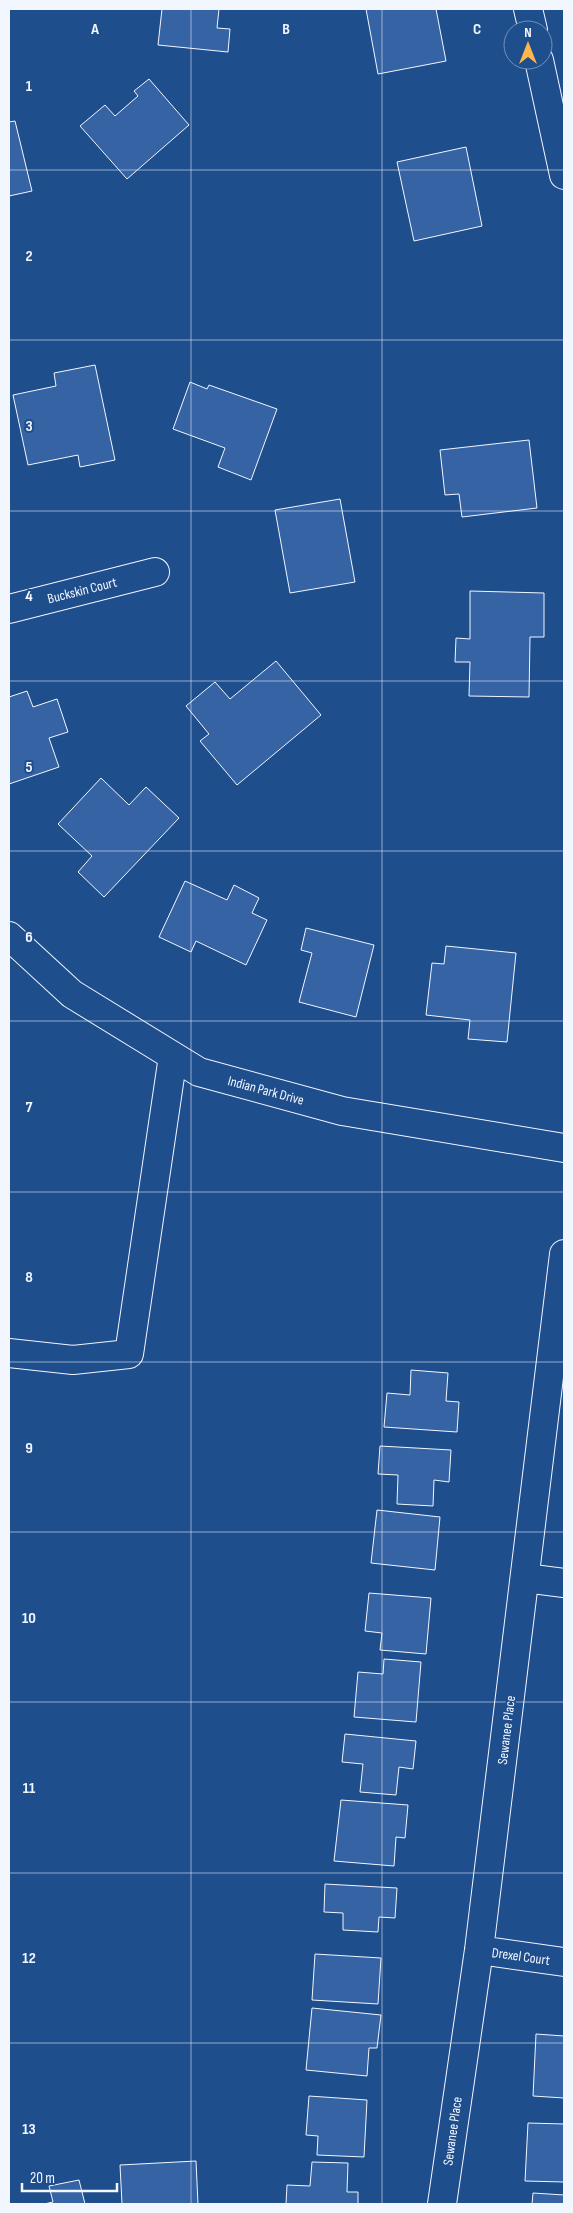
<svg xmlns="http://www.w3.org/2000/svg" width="573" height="2213" font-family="'Sofia Sans Condensed',sans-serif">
  <rect width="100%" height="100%" fill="#1f4e8c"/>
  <path fill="#3563a3" stroke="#f2f6ff" d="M 162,9 L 219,9 L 217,28 L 230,29 L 228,52 L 158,45 Z
    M 366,9 L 436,9 L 446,61 L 378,74 Z
    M 149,79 L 189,125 L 127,179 L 80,126 L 105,105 L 115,116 L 138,96 L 134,91 Z
    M 15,121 L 32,191 L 9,196 L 9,122 Z
    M 466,147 L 482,226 L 414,241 L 397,162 Z
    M 95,365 L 115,460 L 80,467 L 78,455 L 28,465 L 13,395 L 56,386 L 54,373 Z
    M 190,382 L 207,389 L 209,385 L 277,409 L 251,480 L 218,467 L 225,448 L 173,429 Z
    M 529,440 L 537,508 L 462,517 L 459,494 L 445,495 L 440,450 Z
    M 340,499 L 355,582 L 290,593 L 275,510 Z
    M 470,591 L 544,593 L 544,637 L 530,637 L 529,697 L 469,696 L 470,662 L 455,662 L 456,638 L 470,639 Z
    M 276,661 L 321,715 L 237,785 L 200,741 L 209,734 L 186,706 L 215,682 L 230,699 Z
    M 27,691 L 33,707 L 57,699 L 68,732 L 49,738 L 59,767 L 9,784 L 9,697 Z
    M 101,778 L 129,805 L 146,787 L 179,818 L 104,897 L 78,872 L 92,856 L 58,824 Z
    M 185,881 L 227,900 L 234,885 L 259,898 L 252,913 L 267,920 L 246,965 L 196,941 L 191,952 L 159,937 Z
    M 306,928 L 374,945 L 356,1017 L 299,1002 L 312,953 L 301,950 Z
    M 446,946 L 516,953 L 507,1042 L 468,1039 L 470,1020 L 426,1015 L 432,963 L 444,964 Z
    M 411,1370 L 448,1373 L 446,1401 L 459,1402 L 457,1432 L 384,1427 L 387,1393 L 410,1395 Z
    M 380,1446 L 451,1450 L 449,1482 L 434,1480 L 433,1506 L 397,1504 L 398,1475 L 378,1474 Z
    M 377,1510 L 440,1517 L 435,1570 L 371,1563 Z
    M 369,1593 L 431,1598 L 426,1654 L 380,1650 L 382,1633 L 365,1631 Z
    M 384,1659 L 421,1662 L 416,1722 L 354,1717 L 358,1672 L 383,1674 Z
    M 345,1734 L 416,1741 L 413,1769 L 399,1767 L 396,1795 L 360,1792 L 363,1764 L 342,1762 Z
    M 341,1800 L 408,1805 L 405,1838 L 396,1837 L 394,1866 L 334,1861 Z
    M 325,1884 L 397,1888 L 395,1918 L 379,1917 L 378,1932 L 343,1930 L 343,1913 L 324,1912 Z
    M 315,1954 L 381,1958 L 378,2004 L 312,2000 Z
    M 312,2008 L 381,2015 L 377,2048 L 369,2048 L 367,2076 L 306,2070 Z
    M 536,2034 L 564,2036 L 564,2098 L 533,2096 Z
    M 309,2096 L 367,2100 L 364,2157 L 317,2155 L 318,2136 L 306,2135 Z
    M 528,2123 L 564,2124 L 564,2182 L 525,2181 Z
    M 196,2161 L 198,2204 L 122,2204 L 120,2165 Z
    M 312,2162 L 348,2163 L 347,2192 L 358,2192 L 358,2204 L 286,2204 L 287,2185 L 310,2186 Z
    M 79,2180 L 85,2204 L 44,2204 L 53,2202 L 49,2186 Z
    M 533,2193 L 564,2195 L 564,2204 L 532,2204 Z"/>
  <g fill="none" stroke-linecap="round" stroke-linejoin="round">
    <g stroke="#f2f6ff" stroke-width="30">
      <path id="street" d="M 528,9 L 533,30
        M 539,60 L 564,175
        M 9,609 L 155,572
        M 9,936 L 72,994 L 199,1072 L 342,1111 L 564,1148
        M 9,1353 L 73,1360 L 129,1354 L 173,1056
        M 525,1578 L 564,1583
        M 479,1950 L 564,1962
        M 442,2204 L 479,1950 L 564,1254"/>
    </g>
    <use href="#street" stroke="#1f4e8c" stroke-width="28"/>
  </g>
  <path fill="none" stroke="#f2f6ff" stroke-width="1" stroke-opacity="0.55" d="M 191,9 L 191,2204M 382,9 L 382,2204M 9,170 L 564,170M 9,340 L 564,340M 9,511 L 564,511M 9,681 L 564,681M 9,851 L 564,851M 9,1021 L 564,1021M 9,1192 L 564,1192M 9,1362 L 564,1362M 9,1532 L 564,1532M 9,1702 L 564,1702M 9,1873 L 564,1873M 9,2043 L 564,2043"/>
  <g text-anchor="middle" stroke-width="4" stroke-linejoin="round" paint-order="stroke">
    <g font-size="14" fill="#f2f6ff" stroke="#1f4e8c">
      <text transform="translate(82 590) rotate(-14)" y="5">Buckskin Court</text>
      <text transform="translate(266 1090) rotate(15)" y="5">Indian Park Drive</text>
      <text transform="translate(506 1730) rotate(-83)" y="5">Sewanee Place</text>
      <text transform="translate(521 1956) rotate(8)" y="5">Drexel Court</text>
      <text transform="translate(452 2131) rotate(-82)" y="5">Sewanee Place</text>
    </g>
  </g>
  <g font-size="16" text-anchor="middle" font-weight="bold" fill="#f2f6ff" stroke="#1f4e8c" stroke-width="4" stroke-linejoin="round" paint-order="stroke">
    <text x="95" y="34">A</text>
    <text x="286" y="34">B</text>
    <text x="477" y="34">C</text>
    <text x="29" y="91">1</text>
    <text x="29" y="261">2</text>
    <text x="29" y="431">3</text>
    <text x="29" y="601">4</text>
    <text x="29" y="772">5</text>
    <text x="29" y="942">6</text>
    <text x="29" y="1112">7</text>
    <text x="29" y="1282">8</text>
    <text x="29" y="1453">9</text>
    <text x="29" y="1623">10</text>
    <text x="29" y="1793">11</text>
    <text x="29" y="1963">12</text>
    <text x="29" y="2134">13</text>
  </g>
  <rect width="573" height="2213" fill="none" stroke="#f2f6ff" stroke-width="20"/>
  <g transform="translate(528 45)"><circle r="24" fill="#1f4e8c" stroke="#7391ba"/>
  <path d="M0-4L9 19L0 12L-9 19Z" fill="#ffb74d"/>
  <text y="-8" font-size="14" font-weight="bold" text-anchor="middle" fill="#f2f6ff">N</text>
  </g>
  <path d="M22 2183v8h95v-8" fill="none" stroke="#f2f6ff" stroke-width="2.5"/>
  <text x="30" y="2183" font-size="15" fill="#f2f6ff" stroke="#1f4e8c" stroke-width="4" paint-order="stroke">20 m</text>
</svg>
